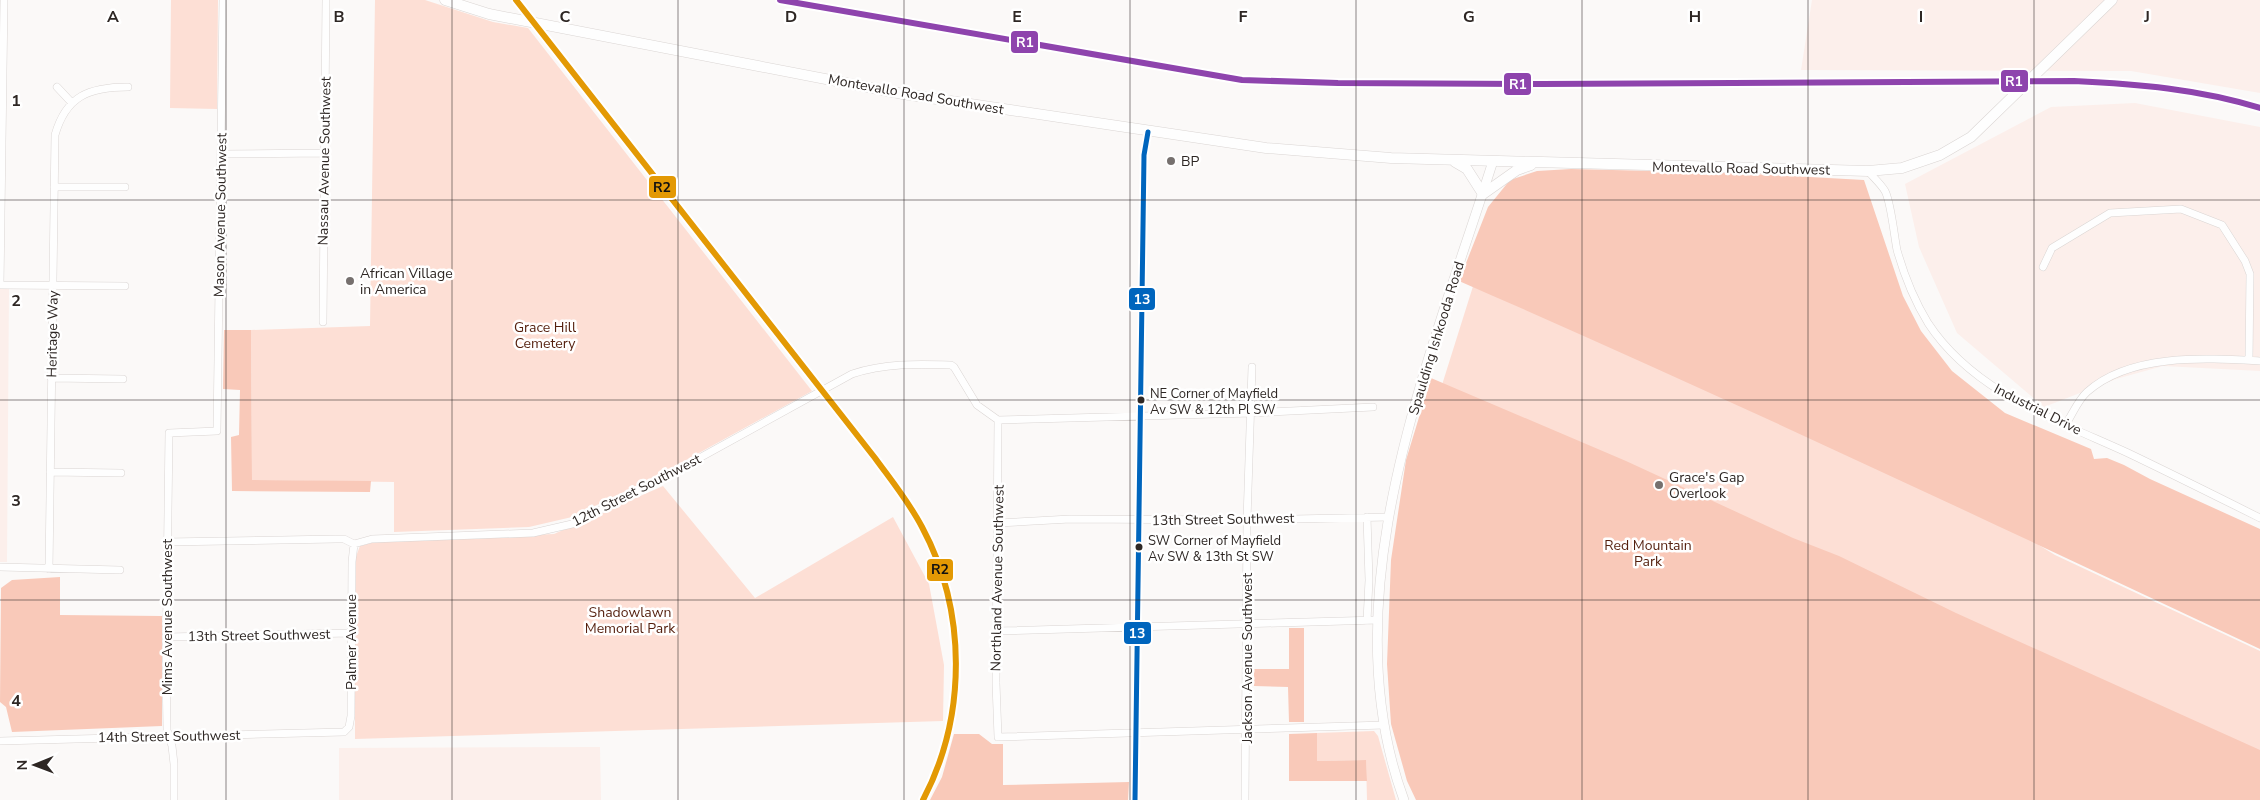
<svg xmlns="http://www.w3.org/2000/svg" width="2260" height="800" font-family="'Nunito Sans',sans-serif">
  <rect width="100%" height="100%" fill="#fbf9f8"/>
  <path fill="#fcefeb" d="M 1812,0 L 2260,0 L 2260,93 L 2131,71 L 1801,70 Z
    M 2135,103 L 2260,127 L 2260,371 L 2163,366 L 2116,379 L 2044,407 L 1957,333 L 1919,247 L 1905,184 L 2051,107 Z
    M 0,289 L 9,289 L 7,562 L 0,562 Z
    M 600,747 L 601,800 L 339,800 L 339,748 Z"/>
  <path fill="#fddfd5" d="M 171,0 L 218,0 L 217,109 L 170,108 Z
    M 375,0 L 425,0 L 493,22 L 528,28 L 812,391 L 657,476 L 572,517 L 529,527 L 394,532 L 394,482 L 252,480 L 251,330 L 370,326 Z
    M 1497,210 L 2055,555 L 2260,651 L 2260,800 L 1402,512 Z
    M 663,486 L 755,598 L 893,517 L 929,584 L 944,665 L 943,721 L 355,739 L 355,559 L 360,546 L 375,542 L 554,534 Z
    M 1374,731 L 1378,736 L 1396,800 L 1367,800 L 1366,760 L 1317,761 L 1317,733 Z"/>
  <path fill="#f9c9b9" d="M 1571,169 L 1736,173 L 1864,180 L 1903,296 L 1921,331 L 1952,371 L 2005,413 L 2091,449 L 2094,459 L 2107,458 L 2124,465 L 2150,479 L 2260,529 L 2260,649 C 1994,524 1728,398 1459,281 L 1488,207 L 1510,180 L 1537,171 Z
    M 224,330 L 251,330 L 252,480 L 371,481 L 370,492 L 232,491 L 231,437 L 239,435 L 240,390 L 223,389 Z
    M 1431,378 L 1626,461 L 1793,538 L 1839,556 L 1956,613 L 2260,750 L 2260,800 L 1416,800 L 1407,781 L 1391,724 L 1387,664 L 1391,560 L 1406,460 Z
    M 60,577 L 60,615 L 162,616 L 162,726 L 12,732 L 6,707 L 0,702 L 1,588 L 12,580 Z
    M 1289,628 L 1304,628 L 1304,722 L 1289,722 L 1288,687 L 1254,686 L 1254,669 L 1289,669 Z
    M 1317,733 L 1317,761 L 1366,760 L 1367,781 L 1289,781 L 1289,734 Z
    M 954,734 L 979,734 L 992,744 L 1003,744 L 1003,785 L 1129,782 L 1128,800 L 930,800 L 942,777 Z"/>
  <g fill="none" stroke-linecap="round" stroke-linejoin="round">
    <g stroke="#dad5d3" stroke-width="8">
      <path id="minor" d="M 57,87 L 72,103
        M 221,154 L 324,153
        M 1868,171 C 1873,177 1881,184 1885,191 C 1891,202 1894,235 1897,250 C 1904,275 1914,300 1928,323 C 1973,392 2056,420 2128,453 C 2172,474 2216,496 2260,518
        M 54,187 L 125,187
        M 2043,267 L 2052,248 L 2110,213 L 2181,209 L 2222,225 L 2245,261 L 2250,274 L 2249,360
        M 0,285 L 4,0
        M 0,285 L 125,286
        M 323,322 L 326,0
        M 51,378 L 123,379
        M 998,420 L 996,683 L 998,737 L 1384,725
        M 998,420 L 1251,413 L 1373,407
        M 2066,424 C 2072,415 2078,400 2087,392 C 2130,353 2206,358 2260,361
        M 50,472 L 121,473
        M 1367,517 L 1369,580 L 1367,621
        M 998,523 L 1070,519 L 1243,520 L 1389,517
        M 166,542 L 336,539 L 344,539 L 354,544 L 372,539 L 533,533 L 572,524 L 654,483 L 852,374 C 885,363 917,364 951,365 L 954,367 L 977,405 L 998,420
        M 0,567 L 120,570
        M 49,569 L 55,135 C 66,96 89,87 128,87
        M 998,631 L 1378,620
        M 167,637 L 351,633
        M 0,741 L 344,732 L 349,727 L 351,716 L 352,562 L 354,544
        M 174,800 L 174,764 L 172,746 L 167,730 L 166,669 L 169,433 L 217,431 L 223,0
        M 1135,800 L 1144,155 L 1148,132
        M 1245,800 L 1247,520 L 1252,367"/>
    </g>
    <g stroke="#dad5d3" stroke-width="10">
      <path id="tertiary" d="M 1404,800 C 1328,595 1431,357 1493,161"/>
    </g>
    <g stroke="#dad5d3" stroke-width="11">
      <path id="secondary" d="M 445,0 L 489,14 L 903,94 L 1266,148 L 1391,158 L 1868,171 L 1902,168 L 1940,155 L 1971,137 L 2112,0
        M 1455,162 L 1467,169 L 1483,194 L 1517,170 L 1531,165"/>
    </g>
    <use href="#minor" stroke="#fefefe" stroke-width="7"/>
    <use href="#tertiary" stroke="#fefefe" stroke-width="9"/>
    <use href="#secondary" stroke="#fefefe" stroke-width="10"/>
    <g stroke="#fff" stroke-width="9">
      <path id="bus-1" d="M 1135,800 L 1144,155 L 1148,132"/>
    </g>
    <use href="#bus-1" stroke="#0065bd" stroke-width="5"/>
    <g stroke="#fff" stroke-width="10">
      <path id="rail-1" d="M 780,0 L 1242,80 L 1338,83 L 1542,84 L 2074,81 C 2137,84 2199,89 2260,108"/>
    </g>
    <g stroke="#fff" stroke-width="10">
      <path id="rail-2" d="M 516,0 L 875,458 C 891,480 909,502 922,527 C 967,611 967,716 923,800"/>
    </g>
    <use href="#rail-1" stroke="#8e44ad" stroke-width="6"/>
    <use href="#rail-2" stroke="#e39904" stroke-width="6"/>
  </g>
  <path fill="none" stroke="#2e2724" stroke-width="1" stroke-opacity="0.55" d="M 226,0 L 226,800M 452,0 L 452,800M 678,0 L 678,800M 904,0 L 904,800M 1130,0 L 1130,800M 1356,0 L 1356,800M 1582,0 L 1582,800M 1808,0 L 1808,800M 2034,0 L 2034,800M 0,200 L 2260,200M 0,400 L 2260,400M 0,600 L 2260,600"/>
  <g fill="#76706e" stroke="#fff" stroke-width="2">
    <circle cx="1171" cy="161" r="5"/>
    <circle cx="350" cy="281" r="5"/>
    <circle cx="1659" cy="485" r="5"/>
  </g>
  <g fill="#2e2724" stroke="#fff" stroke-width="2">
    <circle cx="1141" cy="400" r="4.5"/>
    <circle cx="1139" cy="547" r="4.5"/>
  </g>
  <g text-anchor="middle" stroke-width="5" stroke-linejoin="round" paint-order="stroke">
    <g font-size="13" fill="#2e2724" stroke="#fff" text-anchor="start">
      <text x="1150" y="398">NE Corner of Mayfield<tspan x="1150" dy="16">Av SW &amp; 12th Pl SW</tspan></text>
      <text x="1148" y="545">SW Corner of Mayfield<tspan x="1148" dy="16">Av SW &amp; 13th St SW</tspan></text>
    </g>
    <g font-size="14" fill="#2e2724" stroke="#fff">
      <text transform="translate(916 94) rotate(10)" y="5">Montevallo Road Southwest</text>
      <text transform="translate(324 161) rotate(-89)" y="5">Nassau Avenue Southwest</text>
      <text transform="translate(1741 168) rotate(1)" y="5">Montevallo Road Southwest</text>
      <text transform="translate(220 215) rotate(-89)" y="5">Mason Avenue Southwest</text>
      <text transform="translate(52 334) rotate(-89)" y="5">Heritage Way</text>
      <text transform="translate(1436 338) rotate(-73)" y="5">Spaulding Ishkooda Road</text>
      <text transform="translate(2038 409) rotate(27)" y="5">Industrial Drive</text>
      <text transform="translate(636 490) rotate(-27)" y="5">12th Street Southwest</text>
      <text transform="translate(1223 519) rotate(-1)" y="5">13th Street Southwest</text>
      <text transform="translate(997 578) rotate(-89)" y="5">Northland Avenue Southwest</text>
      <text transform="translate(167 617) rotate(-90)" y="5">Mims Avenue Southwest</text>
      <text transform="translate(259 635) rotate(-1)" y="5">13th Street Southwest</text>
      <text transform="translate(351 642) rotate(-90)" y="5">Palmer Avenue</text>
      <text transform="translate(1247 658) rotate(-90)" y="5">Jackson Avenue Southwest</text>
      <text transform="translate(169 736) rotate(-1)" y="5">14th Street Southwest</text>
    </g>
    <g font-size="14" fill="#2e2724" stroke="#fff" text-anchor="start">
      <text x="1181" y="166">BP</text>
      <text x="360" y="278">African Village<tspan x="360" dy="16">in America</tspan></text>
      <text x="1669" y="482">Grace's Gap<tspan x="1669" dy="16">Overlook</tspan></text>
    </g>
    <g font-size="14" fill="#541f0d" stroke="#fff">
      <text x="545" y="332">Grace Hill<tspan x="545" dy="16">Cemetery</tspan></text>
      <text x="1648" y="550">Red Mountain<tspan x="1648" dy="16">Park</tspan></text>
      <text x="630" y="617">Shadowlawn<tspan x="630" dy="16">Memorial Park</tspan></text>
    </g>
  </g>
  <g font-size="16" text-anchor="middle" font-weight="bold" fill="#2e2724" stroke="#fff" stroke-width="5" stroke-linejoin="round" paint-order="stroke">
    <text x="113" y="22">A</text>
    <text x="339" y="22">B</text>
    <text x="565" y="22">C</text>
    <text x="791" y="22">D</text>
    <text x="1017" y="22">E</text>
    <text x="1243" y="22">F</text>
    <text x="1469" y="22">G</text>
    <text x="1695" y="22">H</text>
    <text x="1921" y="22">I</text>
    <text x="2147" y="22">J</text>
    <text x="16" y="106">1</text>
    <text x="16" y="306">2</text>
    <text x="16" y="506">3</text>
    <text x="16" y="706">4</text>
  </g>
  <g stroke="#fff" stroke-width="2">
    <rect x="1010" y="30" width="29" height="24" rx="5" fill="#8e44ad"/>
    <rect x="2000" y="69" width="29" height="24" rx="5" fill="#8e44ad"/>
    <rect x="1503" y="72" width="29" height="24" rx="5" fill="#8e44ad"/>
    <rect x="648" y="175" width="29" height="24" rx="5" fill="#e39904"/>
    <rect x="1128" y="287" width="28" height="24" rx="5" fill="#0065bd"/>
    <rect x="926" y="558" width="28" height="24" rx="5" fill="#e39904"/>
    <rect x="1123" y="621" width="29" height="24" rx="5" fill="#0065bd"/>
  </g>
  <g font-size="14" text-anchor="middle" font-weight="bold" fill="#fff">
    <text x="1025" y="47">R1</text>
    <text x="2014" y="86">R1</text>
    <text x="1518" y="89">R1</text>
    <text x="1142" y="304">13</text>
    <text x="1137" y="638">13</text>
  </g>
  <g font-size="14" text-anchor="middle" font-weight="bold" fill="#111">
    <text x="662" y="192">R2</text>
    <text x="940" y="574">R2</text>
  </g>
  <g transform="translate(35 765) rotate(269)" stroke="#ffffff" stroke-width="4" paint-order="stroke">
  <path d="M0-4L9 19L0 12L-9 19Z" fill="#2e2724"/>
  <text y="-8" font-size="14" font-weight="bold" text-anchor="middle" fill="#2e2724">N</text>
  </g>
</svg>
